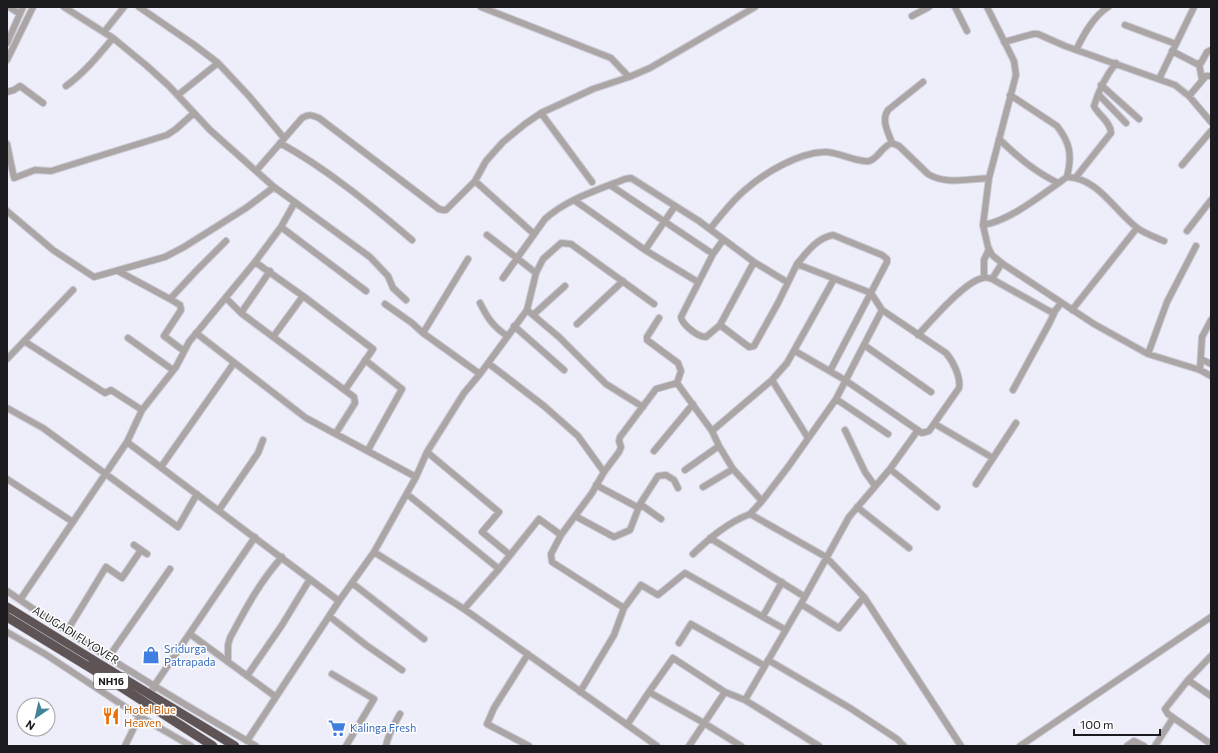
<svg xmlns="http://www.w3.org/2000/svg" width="1218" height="753" font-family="Commissioner,sans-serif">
  <rect width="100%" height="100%" fill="#edeef9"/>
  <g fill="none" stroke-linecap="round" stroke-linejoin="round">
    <g stroke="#cbccd6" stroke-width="8">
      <path id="minor" d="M 9,7 L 20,14
        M 64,7 L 113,38 C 98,56 84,73 66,86
        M 139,7 L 193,44 L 218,63 L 249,96 L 284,138
        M 481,7 L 611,58 L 629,77
        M 955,7 L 967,31
        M 987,7 L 1014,61 L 1016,75 L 989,178 L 983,225 L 988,247 L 992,255 L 1003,264 L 1094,324 L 1148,354 L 1200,370 L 1211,376
        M 912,16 L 929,7
        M 1125,25 L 1176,44
        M 104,32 L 124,7
        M 113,38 L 147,66 L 169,86 L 210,130 L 274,187 L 370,257 L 388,276 L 393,288 L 406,300
        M 1004,42 L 1033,34 L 1038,34 L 1065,46 L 1175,85 L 1189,96 L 1211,122
        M 7,43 L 23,7
        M 1076,50 C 1084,34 1093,17 1108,7
        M 1172,51 L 1197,64 L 1201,63 L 1207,52 L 1211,50
        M 7,60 L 33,7
        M 1199,63 L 1202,80
        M 1159,79 L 1194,7
        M 1101,85 L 1139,119
        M 7,92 L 14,90 L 20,86 L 43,103
        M 178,95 L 218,63
        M 1010,95 L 1057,126 C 1071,144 1072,156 1067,177
        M 1099,95 L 1126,123
        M 1189,96 L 1206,76 L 1211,76
        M 541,113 L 592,182
        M 999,139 C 1019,158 1034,171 1058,183
        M 280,143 C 327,169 371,205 412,240
        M 892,143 C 888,132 881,120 888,110 L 923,82
        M 7,144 L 14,178 L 35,170 L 51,171 L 167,135 L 176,129 L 194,113
        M 1182,165 L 1211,131
        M 256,171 L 302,118 C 309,114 312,115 319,118 L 439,209 L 443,210 L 446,210 L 475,181 L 486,161 L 503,142 L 525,124 L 541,113 L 593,89 L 629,77 L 650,68 L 755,7
        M 1076,177 L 1111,133 C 1111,122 1098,115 1094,106 C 1099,89 1105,77 1116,63
        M 475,181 L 534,234
        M 610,185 L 713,254
        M 574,200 L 645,250 L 698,282
        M 7,211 L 53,250 L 94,277 L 165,257 L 184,247 L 246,208 L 274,187
        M 983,225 C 1010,221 1044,193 1067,177 C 1098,178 1114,210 1136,227 C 1143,233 1155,237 1164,241
        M 281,227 L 366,291
        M 710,229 C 721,215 732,201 745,190 C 764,173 798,153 824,152 C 837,151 857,163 869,161 C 878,159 882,146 892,143 L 899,146 L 928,174 C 945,185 970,179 989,178
        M 1187,231 L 1211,200
        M 487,235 L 536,273
        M 723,240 L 713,254 L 681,317 C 682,324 697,337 706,337 L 720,325 L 754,262
        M 645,250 L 675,206
        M 468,259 L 423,333 L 480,374
        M 255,262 L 303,296 L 373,349 L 345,390
        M 797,264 C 807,252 817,238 833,235 L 882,255 L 887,259 L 887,262 L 830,371
        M 118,271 L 170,299
        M 984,277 L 984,260 L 989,249
        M 503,278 L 545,219 C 567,199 598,190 625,179 L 631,178 L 699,221 L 754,262 L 787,282
        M 992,279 L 1002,263
        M 226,298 L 241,313 L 354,397 L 355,403 L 336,433
        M 480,303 C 488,319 493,326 507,336
        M 385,304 L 412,323 L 423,333
        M 527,310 L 559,337 L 606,384 L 643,407
        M 1072,310 L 1137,228
        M 241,313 L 270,271
        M 533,315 L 565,286
        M 577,324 L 623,281
        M 720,325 L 749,347 L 754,346 L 778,303 L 797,264 L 871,293 L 882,310 L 946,353 C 953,361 961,377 959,388 L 929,431 L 922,433 L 845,380 L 795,351
        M 514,326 L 564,370
        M 918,335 C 931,321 965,281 983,278 C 985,277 989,278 992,279 L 1051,312 L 1055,311 L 1061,303
        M 273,337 L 303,296
        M 128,338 L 173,370
        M 24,341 L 105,393 L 111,390 L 142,410
        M 864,345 L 931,392
        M 184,351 L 164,336 L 181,310 L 180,305 L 170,299 L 196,271 L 226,241
        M 1148,354 L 1167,302 L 1196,246
        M 7,359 L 73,290
        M 1201,359 L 1211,364
        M 365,360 L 402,389 L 368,450
        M 488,363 L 544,406 L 578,436 L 604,472
        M 1200,370 L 1202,337 L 1211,320
        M 772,380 L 808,438
        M 677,383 L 712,431 L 719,446 L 733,469 L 762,501
        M 1013,390 L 1050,322 L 1055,311
        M 836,399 L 888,434
        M 7,408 L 43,428 L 178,527 L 197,494
        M 935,424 L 993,458
        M 845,430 L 865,472 L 875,486
        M 712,431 L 772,380 L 787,363 L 834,279
        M 127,442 L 339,601 L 374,552 L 416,477 L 306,418 L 196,333
        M 654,451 L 693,404
        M 427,452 L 499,512 L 482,532 L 510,555
        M 161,467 L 234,363
        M 890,469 L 937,507
        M 685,470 L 719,446
        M 416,477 L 427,452 L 464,393 L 480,374 L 527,310 L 536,273 L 543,259 L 561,243 L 571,244 L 654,304
        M 7,479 L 73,522
        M 976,484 L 1016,423
        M 596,485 L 639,508
        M 703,487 L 733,469
        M 407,494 L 499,569 L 464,609
        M 640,504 L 661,519
        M 857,507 L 909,548
        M 219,510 L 258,453 L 263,440
        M 750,514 L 762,501 L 788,467 L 836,399 L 882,310
        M 575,516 L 614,537 L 630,530 L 640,504 L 658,476 L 666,475 L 674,480 L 678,488
        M 561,535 L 551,554 L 552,562 L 624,608
        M 710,538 L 805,597
        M 134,545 L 147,554
        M 374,552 L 464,609 L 657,746
        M 693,554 C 711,537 727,523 750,514 L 826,557 L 864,597 L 961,746
        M 499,569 L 539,519 L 561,535 L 592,493 L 604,472 L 619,452 L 621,447 L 619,441 L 620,437 L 656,389 L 677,383 L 681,371 L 678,363 L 647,340 L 647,337 L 659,318
        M 352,583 L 424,639
        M 7,591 C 88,647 171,697 256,746
        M 20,600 L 127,442 L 142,410 L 176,367 L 189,342 L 255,262 L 281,227 L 295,202
        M 801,604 L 839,628 L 864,597
        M 329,616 L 366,645 L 402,670
        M 763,616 L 782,582
        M 67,631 L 106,567 L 122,578 L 141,550
        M 7,632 L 45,654 L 139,716 L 191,746
        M 190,634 L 276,697
        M 679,643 L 691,624 L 765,666
        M 528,654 L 494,708 L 487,724 L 529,746
        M 1211,656 L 1188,680 L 1165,709 L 1168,714 L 1211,744
        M 108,658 L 170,569
        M 768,660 L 850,708 L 897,739 L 904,746
        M 228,662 L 228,645 L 230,638 C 246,608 259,583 282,557
        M 332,674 L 374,699 L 346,746
        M 247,676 L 282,625 L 310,579
        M 1188,680 L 1211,696
        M 580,692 L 614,635 L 624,608 L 641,585 L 658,595 L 685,573 L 786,630
        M 649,692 L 673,658 L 725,692
        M 745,700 L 819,746
        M 627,725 L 649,692 L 704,723 L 741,746
        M 247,741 L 339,601
        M 125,746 L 154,686 L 255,537
        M 386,746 C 388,734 394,725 400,714
        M 689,746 L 725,692 L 745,700 L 801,604 L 849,517 L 890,469 L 918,430
        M 1020,746 L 1211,617
        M 1127,746 L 1134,741 L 1144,746
        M 1155,746 L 1173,718"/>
    </g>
    <g stroke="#cbccd6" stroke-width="10">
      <path id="highway" d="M 7,607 L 93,660"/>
    </g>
    <use href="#minor" stroke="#aba5a6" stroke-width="6"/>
    <use href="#highway" stroke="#5e5355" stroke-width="9"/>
    <g stroke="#cbccd6" stroke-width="10" stroke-linecap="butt">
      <path id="highway-bridge" d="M 7,617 L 110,680 L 213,746
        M 93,660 L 235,746"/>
    </g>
    <use href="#highway-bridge" stroke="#5e5355" stroke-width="9"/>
  </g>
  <defs>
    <g id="shop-bare" transform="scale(1.38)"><path d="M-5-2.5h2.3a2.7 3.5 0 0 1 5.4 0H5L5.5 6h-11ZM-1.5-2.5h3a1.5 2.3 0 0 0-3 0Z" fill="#3f7fe0" stroke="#fff" stroke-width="2.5" paint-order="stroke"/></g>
    <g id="restaurant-bare" transform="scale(1.38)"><path d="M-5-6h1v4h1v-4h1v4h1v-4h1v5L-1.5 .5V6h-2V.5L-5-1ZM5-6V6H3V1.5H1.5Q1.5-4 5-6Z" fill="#e8710a" stroke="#fff" stroke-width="2.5" paint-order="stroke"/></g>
    <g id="supermarket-bare" transform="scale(1.38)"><path d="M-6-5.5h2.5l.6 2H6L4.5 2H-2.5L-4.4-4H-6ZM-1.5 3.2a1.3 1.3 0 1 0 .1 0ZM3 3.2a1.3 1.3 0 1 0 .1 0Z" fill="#3f7fe0" stroke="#fff" stroke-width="2.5" paint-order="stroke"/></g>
  </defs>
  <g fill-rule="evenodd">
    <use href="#shop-bare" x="151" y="655"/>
    <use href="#restaurant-bare" x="111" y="716"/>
    <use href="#supermarket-bare" x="337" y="728"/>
  </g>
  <g text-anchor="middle" stroke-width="3" stroke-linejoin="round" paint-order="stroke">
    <rect fill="#fff" stroke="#5f5f62" stroke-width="1" x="94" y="673" width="34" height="16" rx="3"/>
    <g font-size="10" font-weight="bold" fill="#1b1b1f">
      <text x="111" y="685">NH16</text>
    </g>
    <g font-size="11" fill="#1b1b1f" stroke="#fff">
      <text transform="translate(76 635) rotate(32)" y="4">ALUGADI FLYOVER</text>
    </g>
    <g font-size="11" fill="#366cbe" stroke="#fff" text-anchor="start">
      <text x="164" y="653">Sridurga<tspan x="164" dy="13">Patrapada</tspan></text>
      <text x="350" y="732">Kalinga Fresh</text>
    </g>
    <g font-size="11" fill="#c56008" stroke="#fff" text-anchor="start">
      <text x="124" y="714">Hotel Blue<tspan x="124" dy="13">Heaven</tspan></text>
    </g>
  </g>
  <rect width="1218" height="753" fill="none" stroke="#1b1b1f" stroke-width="16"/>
  <g transform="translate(36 717) rotate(214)"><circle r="19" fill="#ffffff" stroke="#a4a4a5"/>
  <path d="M0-3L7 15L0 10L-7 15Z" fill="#428396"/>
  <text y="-6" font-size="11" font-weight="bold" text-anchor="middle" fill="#1b1b1f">N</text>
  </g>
  <path d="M1074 729v6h86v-6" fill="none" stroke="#1b1b1f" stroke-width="2"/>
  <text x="1080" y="729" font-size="12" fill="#1b1b1f" stroke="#ffffff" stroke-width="3" paint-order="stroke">100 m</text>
</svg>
